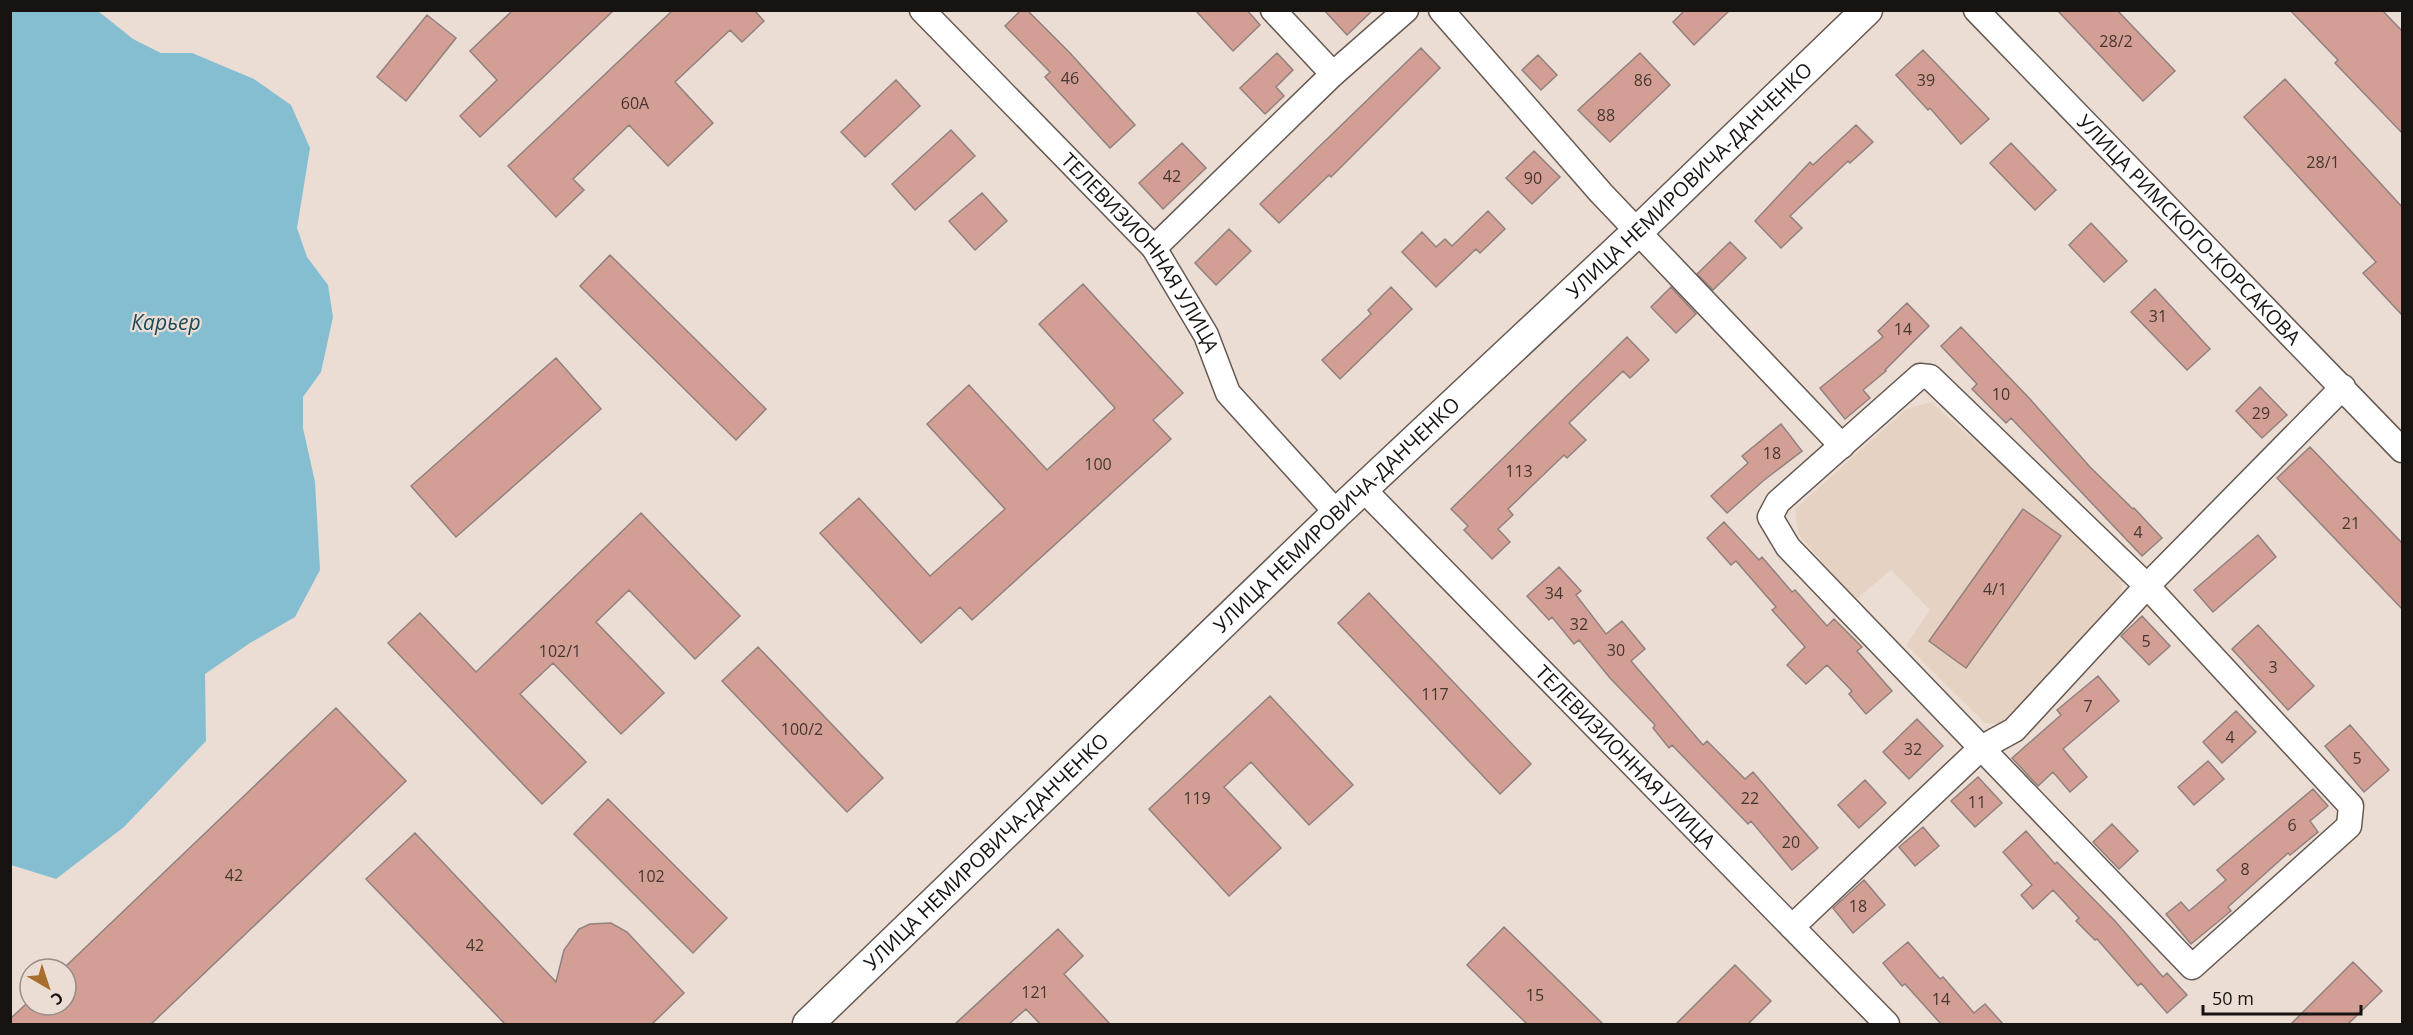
<svg xmlns="http://www.w3.org/2000/svg" width="2413" height="1035" font-family="'Open Sans',sans-serif">
  <rect width="100%" height="100%" fill="#ebddd4"/>
  <path fill="#e6d2c3" d="M 1931,402 L 2079,533 L 2123,580 L 2119,601 L 2004,725 L 1985,723 L 1906,645 L 1930,610 L 1891,570 L 1855,600 L 1798,534 L 1795,509 L 1906,409 Z"/>
  <path fill="#86bed1" d="M 10,11 L 98,11 L 133,39 L 161,53 L 192,53 L 254,79 L 291,105 L 310,148 L 297,228 L 307,257 L 328,285 L 333,317 L 321,372 L 303,397 L 303,428 L 315,482 L 320,570 L 295,617 L 250,643 L 205,674 L 206,741 L 124,827 L 56,879 L 11,865 Z"/>
  <path fill="#d39f95" stroke="#91817e" stroke-width="1.5" d="M 513,10 L 614,10 L 480,137 L 460,116 L 497,80 L 470,51 Z
    M 673,10 L 754,10 L 764,21 L 742,42 L 730,30 L 675,82 L 713,123 L 668,166 L 629,125 L 573,179 L 584,190 L 556,217 L 508,166 Z
    M 1021,10 L 1027,10 L 1070,53 L 1135,125 L 1110,148 L 1045,77 L 1050,72 L 1005,26 Z
    M 1195,10 L 1247,10 L 1260,25 L 1233,51 Z
    M 1324,10 L 1373,10 L 1347,35 Z
    M 1685,10 L 1730,10 L 1694,45 L 1673,22 Z
    M 2057,10 L 2117,10 L 2175,71 L 2143,101 Z
    M 2290,10 L 2382,10 L 2403,32 L 2403,134 L 2335,63 L 2338,60 Z
    M 427,15 L 456,38 L 406,101 L 377,77 Z
    M 1421,48 L 1440,68 L 1331,177 L 1329,175 L 1279,223 L 1260,204 Z
    M 1923,50 L 1989,119 L 1961,144 L 1930,108 L 1928,110 L 1896,75 Z
    M 1277,53 L 1293,70 L 1276,87 L 1284,96 L 1265,114 L 1240,88 Z
    M 1640,53 L 1670,85 L 1610,142 L 1578,110 Z
    M 1538,55 L 1557,75 L 1541,90 L 1522,70 Z
    M 2285,79 L 2403,208 L 2403,316 L 2363,273 L 2376,262 L 2244,117 Z
    M 896,80 L 920,106 L 865,157 L 841,132 Z
    M 1856,125 L 1873,142 L 1850,163 L 1848,161 L 1790,216 L 1802,228 L 1781,248 L 1755,221 L 1810,162 L 1813,165 Z
    M 951,130 L 975,156 L 915,210 L 892,184 Z
    M 1182,143 L 1206,168 L 1163,209 L 1139,183 Z
    M 2011,143 L 2056,190 L 2035,210 L 1990,163 Z
    M 1534,151 L 1560,177 L 1532,204 L 1506,178 Z
    M 982,193 L 1007,221 L 975,250 L 949,221 Z
    M 1488,211 L 1505,229 L 1480,253 L 1476,249 L 1436,287 L 1402,252 L 1422,232 L 1436,247 L 1445,239 L 1452,246 Z
    M 2091,223 L 2127,261 L 2104,282 L 2069,245 Z
    M 1229,229 L 1251,251 L 1216,285 L 1195,263 Z
    M 1730,242 L 1746,258 L 1713,290 L 1697,274 Z
    M 610,255 L 766,409 L 736,440 L 580,286 Z
    M 1083,284 L 1183,393 L 1153,420 L 1171,439 L 972,620 L 960,607 L 921,643 L 820,533 L 859,498 L 930,576 L 1005,509 L 927,424 L 969,385 L 1047,470 L 1115,408 L 1039,324 Z
    M 1391,287 L 1412,309 L 1340,379 L 1322,360 L 1371,314 L 1368,310 Z
    M 1671,287 L 1696,314 L 1676,333 L 1651,307 Z
    M 2155,289 L 2210,349 L 2187,370 L 2131,312 Z
    M 1907,303 L 1929,326 L 1885,370 L 1886,371 L 1863,390 L 1870,398 L 1845,419 L 1820,388 L 1883,337 L 1878,331 Z
    M 1961,327 L 2030,399 L 2090,467 L 2133,509 L 2134,508 L 2162,538 L 2142,556 L 2011,418 L 2006,423 L 1972,389 L 1977,384 L 1941,346 Z
    M 1627,337 L 1649,360 L 1630,378 L 1623,371 L 1569,423 L 1586,440 L 1567,458 L 1564,455 L 1508,509 L 1513,515 L 1498,529 L 1510,542 L 1492,559 L 1464,530 L 1468,526 L 1451,509 Z
    M 556,358 L 601,409 L 456,537 L 411,486 Z
    M 2260,387 L 2287,415 L 2262,438 L 2236,411 Z
    M 1781,424 L 1802,451 L 1763,481 L 1727,513 L 1711,496 L 1748,463 L 1742,456 Z
    M 2310,447 L 2403,544 L 2403,610 L 2277,478 Z
    M 2023,509 L 2061,536 L 1966,668 L 1929,641 Z
    M 641,513 L 740,616 L 695,659 L 629,590 L 596,622 L 664,693 L 621,734 L 553,663 L 520,694 L 586,762 L 542,804 L 388,643 L 420,613 L 476,672 Z
    M 1724,522 L 1759,560 L 1762,557 L 1792,592 L 1795,590 L 1827,626 L 1834,619 L 1862,647 L 1857,651 L 1892,691 L 1866,714 L 1849,694 L 1852,691 L 1827,665 L 1806,684 L 1787,665 L 1805,647 L 1772,610 L 1776,607 L 1736,561 L 1731,565 L 1707,538 Z
    M 2258,535 L 2276,557 L 2213,612 L 2194,590 Z
    M 1559,567 L 1581,591 L 1576,595 L 1606,634 L 1622,621 L 1645,649 L 1631,661 L 1703,745 L 1707,741 L 1745,779 L 1753,772 L 1818,848 L 1792,870 L 1751,821 L 1748,824 L 1672,745 L 1669,748 L 1653,728 L 1655,725 L 1610,678 L 1579,640 L 1574,644 L 1552,617 L 1549,620 L 1527,596 Z
    M 1369,593 L 1531,764 L 1500,794 L 1338,623 Z
    M 2142,616 L 2170,646 L 2149,665 L 2121,636 Z
    M 2258,625 L 2314,686 L 2288,710 L 2232,649 Z
    M 758,647 L 883,778 L 847,812 L 722,681 Z
    M 2098,676 L 2119,701 L 2063,749 L 2087,777 L 2070,792 L 2053,772 L 2038,786 L 2012,758 L 2061,715 L 2057,710 Z
    M 1270,696 L 1353,785 L 1309,825 L 1251,762 L 1224,787 L 1281,848 L 1229,896 L 1149,809 Z
    M 336,708 L 406,781 L 151,1024 L 10,1024 L 10,1019 L 25,1005 L 66,1005 L 66,966 Z
    M 2236,711 L 2256,732 L 2222,763 L 2203,742 Z
    M 1917,719 L 1943,746 L 1909,779 L 1883,752 Z
    M 2350,725 L 2389,770 L 2364,792 L 2325,746 Z
    M 2208,761 L 2224,779 L 2194,805 L 2178,787 Z
    M 1978,777 L 2002,803 L 1975,827 L 1951,801 Z
    M 1865,780 L 1886,803 L 1859,828 L 1838,805 Z
    M 2313,789 L 2328,806 L 2310,821 L 2318,832 L 2290,855 L 2288,853 L 2228,907 L 2231,911 L 2191,944 L 2166,914 L 2181,902 L 2189,911 L 2226,880 L 2217,870 Z
    M 608,799 L 727,918 L 693,953 L 574,834 Z
    M 2112,824 L 2138,851 L 2119,869 L 2093,842 Z
    M 1923,827 L 1939,846 L 1915,866 L 1899,847 Z
    M 2026,831 L 2055,864 L 2057,862 L 2115,921 L 2163,977 L 2167,973 L 2187,995 L 2167,1013 L 2141,983 L 2138,986 L 2097,939 L 2095,940 L 2076,921 L 2079,918 L 2053,890 L 2033,909 L 2021,895 L 2032,885 L 2003,852 Z
    M 415,833 L 556,982 L 564,950 L 579,929 L 590,924 L 611,923 L 627,932 L 684,993 L 652,1024 L 505,1024 L 366,879 Z
    M 1864,880 L 1885,905 L 1853,933 L 1833,908 Z
    M 1504,927 L 1603,1024 L 1527,1024 L 1467,965 Z
    M 1058,929 L 1083,956 L 1064,974 L 1110,1024 L 1040,1024 L 1026,1009 L 1009,1024 L 955,1024 Z
    M 1908,942 L 1940,979 L 1943,977 L 1974,1013 L 1985,1004 L 2003,1024 L 1941,1024 L 1905,984 L 1902,986 L 1883,963 Z
    M 2353,962 L 2382,991 L 2348,1024 L 2291,1024 Z
    M 1735,965 L 1771,1001 L 1748,1024 L 1676,1024 Z"/>
  <g fill="none" stroke-linecap="round" stroke-linejoin="round">
    <g stroke="#655952" stroke-width="27">
      <g id="minor">
        <path id="s1" d="M 922,10 L 1154,248 L 1206,335 L 1228,393 L 1337,513"/>
        <path d="M 1273,10 L 1333,74"/>
        <path d="M 1441,10 L 1601,193 L 1842,446"/>
        <path id="s2" d="M 1976,10 L 2402,450"/>
        <path d="M 1154,248 L 1333,74 L 1406,10"/>
        <path d="M 1920,376 L 1930,377 L 2147,586 L 2351,806 L 2349,826 L 2192,967 L 1788,547 L 1770,517 L 1778,502 Z"/>
        <path id="s3" d="M 1363,489 L 1887,1024"/>
        <path d="M 1792,927 L 1981,748 L 2014,730 L 2147,586 L 2343,387"/>
      </g>
    </g>
    <g stroke="#655952" stroke-width="33">
      <g id="major">
        <path id="s4" d="M 808,1024 L 1337,513 L 1639,230 L 1867,10"/>
      </g>
    </g>
    <use href="#minor" stroke="#fff" stroke-width="24"/>
    <use href="#major" stroke="#fff" stroke-width="30"/>
  </g>
  <g text-anchor="middle" stroke-width="4.5" stroke-linejoin="round" paint-order="stroke">
    <g font-size="16" fill="#463631">
      <text x="2116" y="47">28/2</text>
      <text x="1070" y="84">46</text>
      <text x="1643" y="86">86</text>
      <text x="1926" y="86">39</text>
      <text x="635" y="109">60А</text>
      <text x="1606" y="121">88</text>
      <text x="2323" y="168">28/1</text>
      <text x="1172" y="182">42</text>
      <text x="1533" y="184">90</text>
      <text x="2158" y="322">31</text>
      <text x="1903" y="335">14</text>
      <text x="2001" y="400">10</text>
      <text x="2261" y="419">29</text>
      <text x="1772" y="459">18</text>
      <text x="1098" y="470">100</text>
      <text x="1519" y="477">113</text>
      <text x="2351" y="529">21</text>
      <text x="2138" y="538">4</text>
      <text x="1995" y="595">4/1</text>
      <text x="1554" y="599">34</text>
      <text x="1579" y="630">32</text>
      <text x="2146" y="647">5</text>
      <text x="1616" y="656">30</text>
      <text x="560" y="657">102/1</text>
      <text x="2273" y="673">3</text>
      <text x="1435" y="700">117</text>
      <text x="2088" y="712">7</text>
      <text x="802" y="735">100/2</text>
      <text x="2230" y="743">4</text>
      <text x="1913" y="755">32</text>
      <text x="2357" y="764">5</text>
      <text x="1197" y="804">119</text>
      <text x="1750" y="804">22</text>
      <text x="1977" y="808">11</text>
      <text x="2292" y="831">6</text>
      <text x="1791" y="848">20</text>
      <text x="2245" y="875">8</text>
      <text x="234" y="881">42</text>
      <text x="651" y="882">102</text>
      <text x="1858" y="912">18</text>
      <text x="475" y="951">42</text>
      <text x="1035" y="998">121</text>
      <text x="1535" y="1001">15</text>
      <text x="1941" y="1005">14</text>
    </g>
    <g font-size="20" fill="#171310" stroke="#ebddd4">
      <text dy="7" stroke="none"><textPath href="#s4" startOffset="1220">УЛИЦА НЕМИРОВИЧА-ДАНЧЕНКО</textPath></text>
      <text dy="7" stroke="none"><textPath href="#s2" startOffset="306">УЛИЦА РИМСКОГО-КОРСАКОВА</textPath></text>
      <text dy="7" stroke="none"><textPath href="#s1" startOffset="328">ТЕЛЕВИЗИОННАЯ УЛИЦА</textPath></text>
      <text dy="7" stroke="none"><textPath href="#s4" startOffset="734">УЛИЦА НЕМИРОВИЧА-ДАНЧЕНКО</textPath></text>
      <text dy="7" stroke="none"><textPath href="#s3" startOffset="375">ТЕЛЕВИЗИОННАЯ УЛИЦА</textPath></text>
      <text dy="7" stroke="none"><textPath href="#s4" startOffset="248">УЛИЦА НЕМИРОВИЧА-ДАНЧЕНКО</textPath></text>
    </g>
    <g font-size="21" font-style="italic" fill="#1b4b59" stroke="#ebddd4">
      <text x="166" y="330">Карьер</text>
    </g>
  </g>
  <rect width="2413" height="1035" fill="none" stroke="#171310" stroke-width="24"/>
  <g transform="translate(48 987) rotate(141)"><circle r="28" fill="#ebddd4" stroke="#968c86" stroke-width="1.5"/>
  <path d="M0-4.5L10 22L0 15L-10 22Z" fill="#a86e2e"/>
  <text y="-9" font-size="16" font-weight="bold" text-anchor="middle" fill="#171310">С</text>
  </g>
  <path d="M2203 1005v9h158v-9" fill="none" stroke="#171310" stroke-width="3"/>
  <text x="2212" y="1005" font-size="18" fill="#171310" stroke="#ebddd4" stroke-width="4.5" paint-order="stroke">50 m</text>
</svg>
